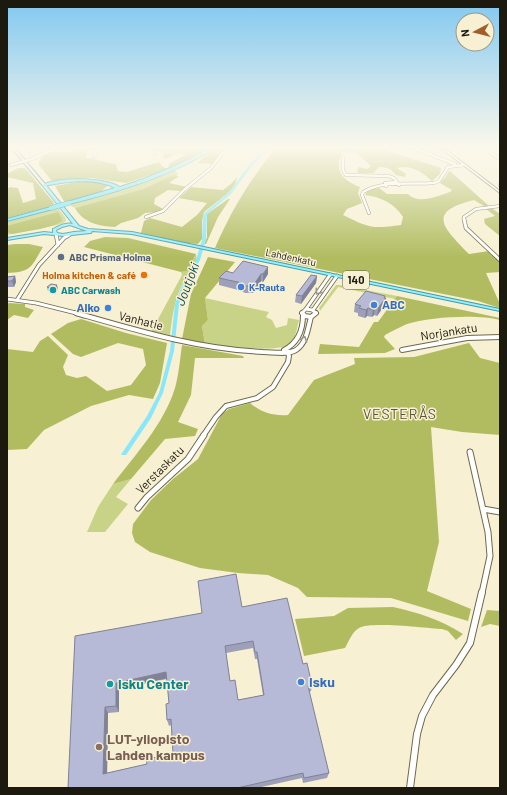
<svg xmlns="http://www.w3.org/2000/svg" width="507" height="795" font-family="Barlow,sans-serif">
  <rect width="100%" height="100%" fill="#f7f0d2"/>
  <path fill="#c9d388" d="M 174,170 L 178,173 L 177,175 L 173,175 L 143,189 L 75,208 L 69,205 L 136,185 Z
    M 58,208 L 65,217 L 66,221 L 62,224 L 7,235 L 7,222 Z
    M 196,254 L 197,260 C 192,269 186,278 181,287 C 174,302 172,319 170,335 L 151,332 L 182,275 L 181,272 L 187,271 Z
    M 336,285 L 339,285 L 397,296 L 395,299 L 338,287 L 320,311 L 319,308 Z
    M 205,298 L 269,312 L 266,317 L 272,320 L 276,328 L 287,325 L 288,318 L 299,320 C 297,327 296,338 291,343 C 280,354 221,346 205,344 L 202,326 L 208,320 Z
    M 131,479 L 116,497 L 128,504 L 105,532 L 87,532 L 98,507 L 113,484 Z"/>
  <path fill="#b1bc60" d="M 83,146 L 98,146 L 97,149 L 89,151 L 85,158 C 95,158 105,163 116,164 L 118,171 L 127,172 L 159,162 L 163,167 L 169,169 L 126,183 L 92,178 L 52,181 L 39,165 L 39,161 C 48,149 54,152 68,152 C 72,152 78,149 83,146 Z
    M 148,146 L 206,146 L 202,152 L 171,168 L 168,167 L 170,163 L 186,155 L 178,153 L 165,159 L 163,157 L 164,153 L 152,150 Z
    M 278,146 L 373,146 L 441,168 L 440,174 L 432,181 C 422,172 411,164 397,168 L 407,175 L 405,175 L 405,177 L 396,175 C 391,169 388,167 379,167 L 373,173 L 358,173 L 357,170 L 359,167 L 367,169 L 371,166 L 356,152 L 343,151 C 333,170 342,180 360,187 L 358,193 L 362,203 L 347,209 L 343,215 C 369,228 372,229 401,225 L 403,217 C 394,203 381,197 365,195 L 368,190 L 379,188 L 387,194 L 408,194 C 418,205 438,196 450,192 L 452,190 L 440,183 L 446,176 L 448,172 L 450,171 L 489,206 L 484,206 L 474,200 C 425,212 444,228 469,254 L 489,251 L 500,262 L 500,272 L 486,273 L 500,304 L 500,308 L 478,301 L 215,248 C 231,211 251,177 278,146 Z
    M 213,150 L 222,150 L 213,164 L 197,163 Z
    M 18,168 L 25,168 L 54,203 L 53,206 L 7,218 L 7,189 L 10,187 L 18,188 L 23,203 L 36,199 L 33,183 L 7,177 L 7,174 Z
    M 173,175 L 179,176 L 169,183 L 187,187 L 180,191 L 168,190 L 155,198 L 154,204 L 163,209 L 158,212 L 145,213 L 138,218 L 121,223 L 115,227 C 99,226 83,223 75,208 L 143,189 Z
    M 237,177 L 235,185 L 228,193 L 204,212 L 202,221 L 202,239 L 198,244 L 185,243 L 141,233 L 144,221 L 150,218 L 182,227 L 197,215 L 207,203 L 179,198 L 191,187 L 223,190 L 231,184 Z
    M 83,181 L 108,184 L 108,186 L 96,195 L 65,203 L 55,186 Z
    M 228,199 L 230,199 L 218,217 L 206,244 L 203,244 L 207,238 L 207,214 Z
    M 490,207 L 500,214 L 500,236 L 485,224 L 484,219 L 495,216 L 485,208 Z
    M 58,212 L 62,219 L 62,221 L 55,225 L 40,229 L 12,234 L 7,232 L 7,226 Z
    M 105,237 L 128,238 L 196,254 L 187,271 L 181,272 L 84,247 L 90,241 Z
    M 15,244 L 29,244 L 43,247 C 31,267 32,272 7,273 L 7,245 Z
    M 208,257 L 235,262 L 205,298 L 208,320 L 202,326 L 205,344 L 182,339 L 191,294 Z
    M 397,296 L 500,318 L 500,320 C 478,314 429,317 407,324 C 400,327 392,331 385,335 L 384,337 L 395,349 L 385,353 L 318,354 L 320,344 L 359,347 L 374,322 L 378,322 Z
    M 9,303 L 25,304 L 25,307 L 34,310 L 28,318 L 14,315 L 7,320 L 7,304 Z
    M 81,319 L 126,333 L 167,343 L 160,383 L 153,399 L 129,395 L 91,406 L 44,430 L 27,449 L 7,450 L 7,349 L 33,352 L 40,341 L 48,336 L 68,355 L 63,367 L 66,375 L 77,378 L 86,376 L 107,391 L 131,385 L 146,365 L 143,349 L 118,343 L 81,357 L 73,354 L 51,334 L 68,323 Z
    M 469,343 L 480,358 L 500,363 L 500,435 L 462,432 L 431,427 L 439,542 L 427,591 L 471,609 L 468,621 L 391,598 L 307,597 L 298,588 L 268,575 L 238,573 L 200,568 L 150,552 L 135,542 L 132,533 L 133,524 L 151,500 L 173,479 L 198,459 L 222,414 L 229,409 L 250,403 C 262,413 273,416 288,415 L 314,380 L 355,364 L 354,358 L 414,357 Z
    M 182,345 L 243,356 L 244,358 L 195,358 L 191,395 L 178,422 L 198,429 L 195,436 L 165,439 L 131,479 L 113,484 C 135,455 164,424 175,388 C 179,374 180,359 182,345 Z
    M 393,607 C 420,613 439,619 463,634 L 456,640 L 448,631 L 442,629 C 427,628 369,621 359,628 C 352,632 349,641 345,648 L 304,656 L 295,619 L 334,616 L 348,608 Z
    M 487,610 L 500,611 L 500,626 L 490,624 L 481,627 Z"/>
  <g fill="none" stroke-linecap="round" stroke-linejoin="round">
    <path fill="#89e7fc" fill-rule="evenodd" d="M 263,151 L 265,152 L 251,167 L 231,194 L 207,214 L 206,240 L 200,260 L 185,288 L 179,304 L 174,351 L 163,393 L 151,418 L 126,455 L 122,455 L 121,454 L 122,453 L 147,416 L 159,393 L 170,351 L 175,304 L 181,288 L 196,260 L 202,240 L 203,214 L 229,192 L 249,165 Z"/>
    <g stroke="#6e684e" stroke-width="3.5">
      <path id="minor-far4" d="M 146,146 L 155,154
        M 408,146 L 455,164
        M 481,146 L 500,159
        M 7,150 L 14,149
        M 94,157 L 100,146
        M 343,158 L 343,170 L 346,175 L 388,176 L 394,178 L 399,185
        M 11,165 L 32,159 L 61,146
        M 386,186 L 385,183 L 396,182
        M 369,213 L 362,195 L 363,192 C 383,180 411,185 434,183 L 439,181 L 448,167 L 464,165
        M 146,217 L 163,211 L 184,190 L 211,168 L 228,146
        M 464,220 L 464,217 L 476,209 L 500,206"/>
    </g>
    <g stroke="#6e684e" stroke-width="4.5">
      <path id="minor-far3" d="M 464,219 L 466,228 L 500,260
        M 56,234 L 58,245
        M 7,299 L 36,303 L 80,314
        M 17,300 L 39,265 L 64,238 L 69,235
        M 306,309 L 330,275
        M 313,310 L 337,276
        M 303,314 L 302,313 L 306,309 L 312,310 L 316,313 L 315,314"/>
    </g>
    <g stroke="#6e684e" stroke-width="6">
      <path id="minor-far2" d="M 76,313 C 139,331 198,349 263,352 C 273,352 288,355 296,350 C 307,343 308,327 311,317
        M 302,313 L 305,316 L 311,317 L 316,313
        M 284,350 C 298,343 303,330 303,315
        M 402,350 L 467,338 L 500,337
        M 203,436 L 216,417 L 226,406 L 257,398 L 273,387 L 288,362 L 289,356 L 286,349"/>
    </g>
    <g stroke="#6e684e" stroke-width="7">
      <path id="minor-far1" d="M 470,452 L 488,532 L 490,556 L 482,593
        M 138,508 L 147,497 L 188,459 L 204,435
        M 483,509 L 500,512"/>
    </g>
    <g stroke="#6e684e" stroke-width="8">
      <path id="minor" d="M 410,788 L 417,734 L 422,716 L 433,695 L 456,665 L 470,643 L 482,592"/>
    </g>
    <g stroke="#6e684e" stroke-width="2">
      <path id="tertiary" d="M 441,146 L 500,191 L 500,193 L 438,146 Z"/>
    </g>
    <g stroke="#6e684e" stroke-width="2">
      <path id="secondary" d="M 10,146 L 13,146 L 45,184 L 45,186 L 43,186 Z"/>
    </g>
    <g stroke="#3f9ca8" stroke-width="2">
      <path id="primary" d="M 43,184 L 45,184 L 79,226 L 88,229 L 132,232 L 500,309 L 500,311 L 132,234 L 92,231 L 91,233 L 90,233 L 63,236 L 44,234 L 7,240 L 7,238 L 44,232 L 53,233 L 53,229 C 59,226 66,222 73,224 L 43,186 ZM 70,225 L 87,231 L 74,232 L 63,234 L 57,233 L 56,230 L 62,227 Z"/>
    </g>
    <g stroke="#3f9ca8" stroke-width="2">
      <path id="trunk" d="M 213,146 L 218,146 C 175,175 119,192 69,204 L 67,203 L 67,202 L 115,188 C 94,177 66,182 44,186 L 42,185 C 58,177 104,177 120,187 C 152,177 183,163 213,146 Z
        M 51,207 L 53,208 L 53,209 L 7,221 L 7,219 Z"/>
    </g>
    <use href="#minor-far4" stroke="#fff" stroke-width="2.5"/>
    <use href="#minor-far3" stroke="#fff" stroke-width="3"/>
    <use href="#minor-far2" stroke="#fff" stroke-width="4"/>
    <use href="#minor-far1" stroke="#fff" stroke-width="5"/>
    <use href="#minor" stroke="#fff" stroke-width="6"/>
    <use href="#tertiary" fill="#fff" fill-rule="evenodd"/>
    <use href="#secondary" fill="#cbf6fe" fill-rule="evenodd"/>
    <use href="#primary" fill="#97eefd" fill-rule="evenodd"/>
    <use href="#trunk" fill="#74e8fc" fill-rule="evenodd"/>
    <g stroke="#3f9ca8" stroke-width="5" stroke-linecap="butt">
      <path id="trunk-bridge" d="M 51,208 L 69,203"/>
    </g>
    <use href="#trunk-bridge" stroke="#74e8fc" stroke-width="4"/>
  </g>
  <path fill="#9da0b8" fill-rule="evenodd" d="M 499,181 L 500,181 L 500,188 L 498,186 Z
    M 233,273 L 268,274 L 263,282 L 261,281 L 253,293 L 245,293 L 242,291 L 219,285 L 219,278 Z
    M 15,276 L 16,282 L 14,287 L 7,287 L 7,277 Z
    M 317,276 L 316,283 L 301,304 L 295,302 L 296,295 Z
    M 47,287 L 58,289 L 54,292 L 48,291 Z
    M 384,298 L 386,298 L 384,306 L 377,316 L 374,315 L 372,317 L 367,316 L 365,318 L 358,316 L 358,313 L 354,312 L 355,304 Z
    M 242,607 L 303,664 L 312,685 L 311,691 L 309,692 L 329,773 L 327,778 L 303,783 L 302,778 L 257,788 L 68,788 L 75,636 ZM 253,648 L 255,659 L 257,659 L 263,695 L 238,700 L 230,681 L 226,653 ZM 167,679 L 169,703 L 167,720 L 169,726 L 171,725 L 173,753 L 168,759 L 160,761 L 158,757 L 147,764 L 107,773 L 108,713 L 119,712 L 119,689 Z"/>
  <path fill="#808296" d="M 268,267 L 268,274 L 263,282 L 263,274 Z
    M 261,274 L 261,281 L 253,293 L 253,286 Z
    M 15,276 L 16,282 L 14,287 L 12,281 Z
    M 317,276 L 316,283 L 301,304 L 302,296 Z
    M 57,285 L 58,289 L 54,292 L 53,289 Z
    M 385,296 L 384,301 L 386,298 L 384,306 L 377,316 L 378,308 Z
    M 375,307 L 374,315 L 372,317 L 373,310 Z
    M 368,308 L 367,316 L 365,318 L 366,310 Z
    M 166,672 L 168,678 L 119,689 L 119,712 L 116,706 L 116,683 Z
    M 105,707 L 108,713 L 107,779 L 103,774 Z"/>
  <path fill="#b7bad6" stroke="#808296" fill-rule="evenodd" d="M 243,261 L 268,267 L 263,274 L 261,274 L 253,286 L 245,286 L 242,283 L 219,278 L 226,271 L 233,273 Z
    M 311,275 L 317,276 L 302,296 L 296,295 Z
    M 15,276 L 12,281 L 7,281 L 7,277 Z
    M 51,284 L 57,285 L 53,289 L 47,287 Z
    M 366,291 L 385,296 L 384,298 L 386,298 L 378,308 L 375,307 L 373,310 L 368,308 L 366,310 L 359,308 L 361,306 L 355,304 Z
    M 236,574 L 242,607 L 287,598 L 303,664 L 307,663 L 312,685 L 308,686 L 329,773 L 304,778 L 303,773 L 237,788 L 68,788 L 75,636 L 202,613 L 198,581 ZM 253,641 L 255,652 L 257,652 L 264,695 L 238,700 L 235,680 L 230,681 L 225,646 ZM 166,672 L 169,703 L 166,704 L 167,720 L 171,719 L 173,753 L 168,754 L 168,759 L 158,761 L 158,757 L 146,759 L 147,764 L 103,774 L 105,707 L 116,706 L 116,683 Z"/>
  <defs><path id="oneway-chevron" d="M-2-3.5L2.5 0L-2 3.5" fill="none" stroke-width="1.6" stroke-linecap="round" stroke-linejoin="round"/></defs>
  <g stroke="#999893">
    <use href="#oneway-chevron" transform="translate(318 292) rotate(125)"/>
    <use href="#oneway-chevron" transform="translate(304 339) rotate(-70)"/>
  </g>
  <linearGradient id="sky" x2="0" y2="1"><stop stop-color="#82c8f0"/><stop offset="0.57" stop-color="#fbf8eb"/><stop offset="1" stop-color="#fbf8eb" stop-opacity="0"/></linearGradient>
  <rect width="507" height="258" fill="url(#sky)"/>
  <circle fill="#5c6f8a" stroke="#f7f0d2" stroke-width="1.5" cx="61" cy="257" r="4"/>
  <circle fill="#e8710a" stroke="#f7f0d2" stroke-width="1.5" cx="144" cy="275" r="4"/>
  <g fill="#3f7fe0" stroke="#f7f0d2" stroke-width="1.5">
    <circle cx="241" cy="287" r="4"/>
    <circle cx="374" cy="305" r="4"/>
    <circle cx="108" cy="308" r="4"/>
    <circle cx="301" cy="682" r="4"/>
  </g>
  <g fill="#0f9aa8" stroke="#f7f0d2" stroke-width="1.5">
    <circle cx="53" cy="290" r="4"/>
    <circle cx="110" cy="684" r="4"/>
  </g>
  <circle fill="#8d6e63" stroke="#f7f0d2" stroke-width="1.5" cx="99" cy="747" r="4"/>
  <g text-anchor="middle" stroke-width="3" stroke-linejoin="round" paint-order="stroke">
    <g font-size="10" font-weight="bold" fill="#4e5e75" stroke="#f7f0d2" text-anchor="start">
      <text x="69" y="261">ABC Prisma Holma</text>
    </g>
    <g font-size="10" fill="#1c1a0f" stroke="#f7f0d2">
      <text transform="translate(291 257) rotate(12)" y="4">Lahdenkatu</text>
    </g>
    <g font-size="10" font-weight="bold" fill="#c56008" stroke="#f7f0d2" text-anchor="end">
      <text x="136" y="279">Holma kitchen &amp; café</text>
    </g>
    <g font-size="10" font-weight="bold" fill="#366cbe" stroke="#f7f0d2" text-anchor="start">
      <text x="249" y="291">K-Rauta</text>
    </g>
    <g font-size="10" font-weight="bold" fill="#0d838f" stroke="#f7f0d2" text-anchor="start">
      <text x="61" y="294">ABC Carwash</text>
    </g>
    <rect fill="#f7f0d2" stroke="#5e5a4a" stroke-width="1" x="343" y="271" width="26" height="18" rx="3"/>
    <g font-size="11" font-weight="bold" fill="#1c1a0f">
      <text x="356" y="284">140</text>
    </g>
    <g font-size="12" font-weight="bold" fill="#366cbe" stroke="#f7f0d2" text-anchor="start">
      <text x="382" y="309">ABC</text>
      <text x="100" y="312" text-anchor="end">Alko</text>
    </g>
    <g font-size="12" fill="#1c1a0f" stroke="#f7f0d2">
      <text transform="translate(141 321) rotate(14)" y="4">Vanhatie</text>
      <text transform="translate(449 332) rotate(-9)" y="4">Norjankatu</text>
      <text transform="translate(160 470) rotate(-45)" y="4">Verstaskatu</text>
    </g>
    <g font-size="13" font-style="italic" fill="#013f4a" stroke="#f7f0d2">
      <text transform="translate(187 284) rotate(-69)" y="5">Joutjoki</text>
    </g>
    <g font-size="14" letter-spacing="1" fill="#595339" stroke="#f7f0d2">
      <text x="400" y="419">VESTERÅS</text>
    </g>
    <g font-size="14" font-weight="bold" fill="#366cbe" stroke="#f7f0d2" text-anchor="start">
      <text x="309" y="687">Isku</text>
    </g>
    <g font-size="14" font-weight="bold" fill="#0d838f" stroke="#f7f0d2" text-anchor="start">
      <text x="118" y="689">Isku Center</text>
    </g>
    <g font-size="14" font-weight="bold" fill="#785e54" stroke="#f7f0d2" text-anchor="start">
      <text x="107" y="744">LUT-yliopisto<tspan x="107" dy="16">Lahden kampus</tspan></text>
    </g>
  </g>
  <rect width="507" height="795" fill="none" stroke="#1c1a0f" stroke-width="16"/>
  <g transform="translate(475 32) rotate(263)"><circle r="19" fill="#f7f0d2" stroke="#9f9a84"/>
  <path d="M0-3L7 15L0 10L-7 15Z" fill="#a05e2b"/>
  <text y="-6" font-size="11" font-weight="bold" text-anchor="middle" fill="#1c1a0f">N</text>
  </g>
</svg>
